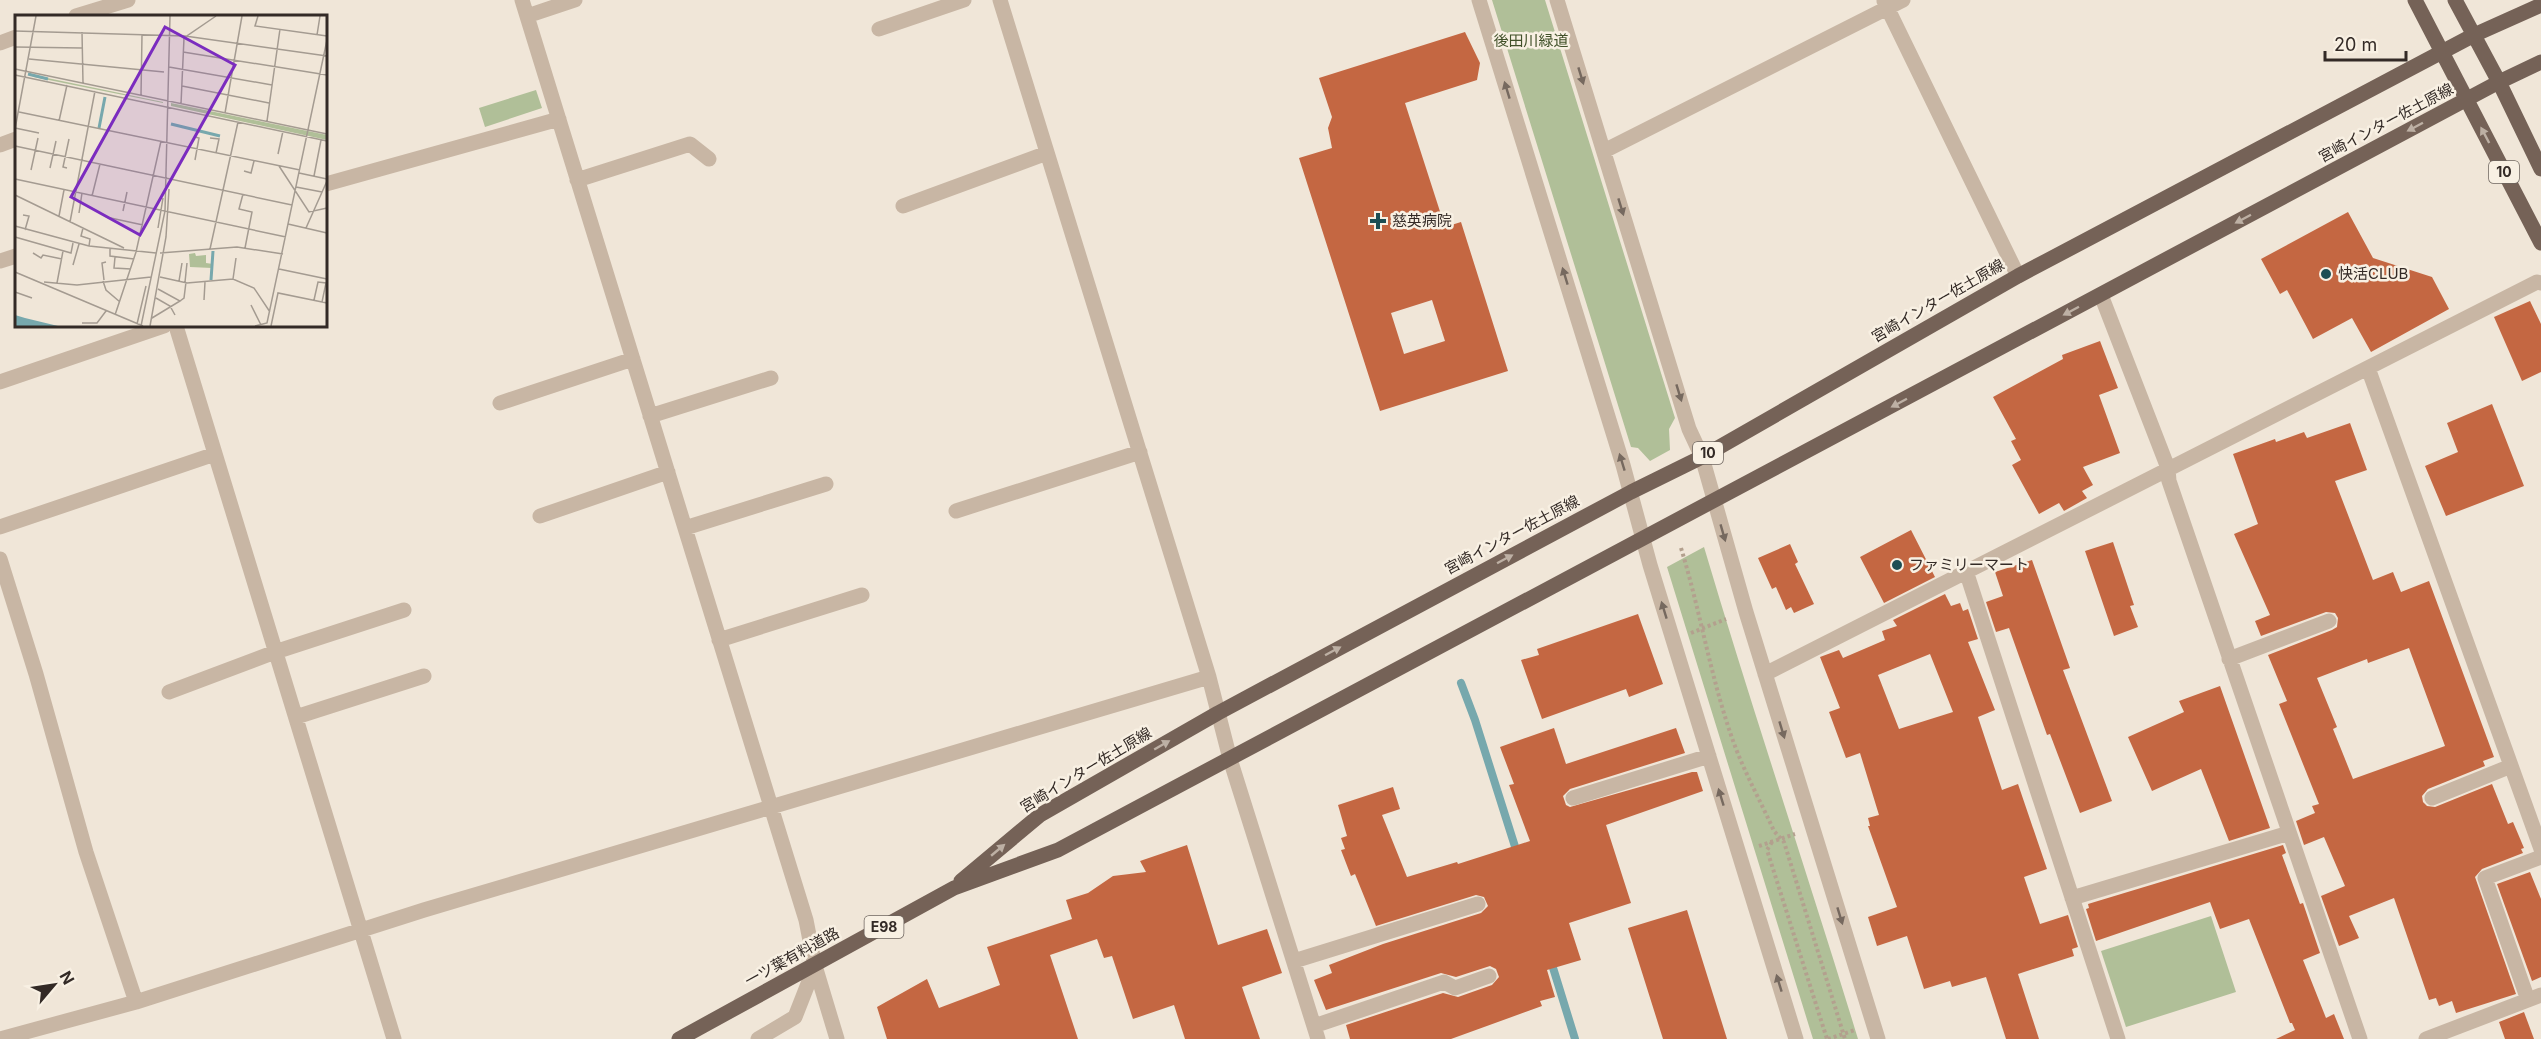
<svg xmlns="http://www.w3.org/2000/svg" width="2541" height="1039" font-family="Inter,'Noto Sans JP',sans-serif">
  <rect width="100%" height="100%" fill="#f0e6d8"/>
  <path fill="#b0bf98" d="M 1492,0 L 1545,0 L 1675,418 L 1669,429 L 1670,450 L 1650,461 L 1638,448 L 1631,447 Z
    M 536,90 L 542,108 L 485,127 L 479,108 Z
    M 1704,547 C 1753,712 1808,875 1858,1039 L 1813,1039 L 1667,567 Z
    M 2211,916 L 2236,992 L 2126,1027 L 2101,951 Z"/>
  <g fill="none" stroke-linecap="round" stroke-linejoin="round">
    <path stroke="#77a8ad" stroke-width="8" d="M 1461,683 L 1475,720 L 1518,856
      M 1550,958 L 1575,1039"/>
  </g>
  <path fill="#c46742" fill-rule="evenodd" d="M 1465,32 L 1480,63 L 1477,80 L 1405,103 L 1445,227 L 1461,222 L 1508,371 L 1380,411 L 1299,158 L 1332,148 L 1328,128 L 1332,117 L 1319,78 ZM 1432,300 L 1445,341 L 1404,354 L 1391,313 Z
    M 2348,212 L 2373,258 L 2432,277 L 2449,309 L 2371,352 L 2352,318 L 2313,339 L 2287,290 L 2280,294 L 2261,259 Z
    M 2530,301 L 2541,324 L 2541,372 L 2522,381 L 2494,317 Z
    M 2100,341 L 2118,388 L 2099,395 L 2120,453 L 2083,467 L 2093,485 L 2082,491 L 2087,498 L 2064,511 L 2059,503 L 2039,514 L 2012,465 L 2021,460 L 2011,441 L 2016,439 L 1993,397 L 2063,359 L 2062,355 Z
    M 2492,404 L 2524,486 L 2446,516 L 2425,466 L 2458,452 L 2447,423 Z
    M 2350,423 L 2367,470 L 2335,481 L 2373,580 L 2393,572 L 2401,592 L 2429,581 L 2494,757 L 2483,761 L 2485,766 L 2428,789 L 2422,796 L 2423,802 L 2427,806 L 2435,807 L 2492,784 L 2508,824 L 2513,822 L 2524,848 L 2521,849 L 2523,853 L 2482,869 L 2475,877 L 2516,994 L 2456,1013 L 2452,1001 L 2439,1006 L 2436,998 L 2429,1000 L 2394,898 L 2349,916 L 2359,938 L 2339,946 L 2321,896 L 2345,886 L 2324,837 L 2304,845 L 2296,821 L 2315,813 L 2312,806 L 2319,804 L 2279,704 L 2287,701 L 2268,655 L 2332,630 L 2337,627 L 2338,618 L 2335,613 L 2326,612 L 2261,636 L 2255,621 L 2270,615 L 2234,534 L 2258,524 L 2233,454 L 2275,439 L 2276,442 L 2304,432 L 2307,438 ZM 2409,648 L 2445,746 L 2353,779 L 2333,729 L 2337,727 L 2317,678 L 2367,659 L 2368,663 Z
    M 1911,530 L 1935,577 L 1884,603 L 1860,557 Z
    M 2113,542 L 2134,605 L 2130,606 L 2138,627 L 2114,636 L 2085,551 Z
    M 1790,544 L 1798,562 L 1795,564 L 1814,604 L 1794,613 L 1791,607 L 1786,610 L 1776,587 L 1772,589 L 1758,558 Z
    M 2032,560 L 2070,668 L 2063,670 L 2112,801 L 2080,813 L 2050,734 L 2047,735 L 2009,628 L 1996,632 L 1986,602 L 2003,596 L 1995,572 Z
    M 1945,594 L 1951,606 L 1960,603 L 1963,611 L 1968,609 L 1978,639 L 1968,642 L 1995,710 L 1978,717 L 2002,790 L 2018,784 L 2047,869 L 2024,877 L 2040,924 L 2068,915 L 2078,947 L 2072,949 L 2074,956 L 2018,974 L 2039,1039 L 2006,1039 L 1986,977 L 1952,987 L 1950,981 L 1924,989 L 1907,936 L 1877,946 L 1868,917 L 1897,907 L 1868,826 L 1870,826 L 1868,818 L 1879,815 L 1860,753 L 1846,758 L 1829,712 L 1840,708 L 1820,657 L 1839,650 L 1843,658 L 1885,640 L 1882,631 L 1897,626 L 1893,620 ZM 1930,654 L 1953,712 L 1899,729 L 1878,675 Z
    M 1638,614 L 1663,684 L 1629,697 L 1626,689 L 1542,719 L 1521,660 L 1539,655 L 1537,649 Z
    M 2220,686 L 2270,828 L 2229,841 L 2201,769 L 2152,791 L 2128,737 L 2184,712 L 2179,701 Z
    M 1554,728 L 1566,764 L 1676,728 L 1685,753 L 1570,789 L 1563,796 L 1566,805 L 1570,807 L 1692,772 L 1697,772 L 1703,791 L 1606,825 L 1631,903 L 1569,923 L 1581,960 L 1547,970 L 1555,997 L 1540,1001 L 1542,1006 L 1451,1039 L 1350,1039 L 1346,1025 L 1443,993 L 1458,997 L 1492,985 L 1499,977 L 1496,969 L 1490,966 L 1456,977 L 1441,973 L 1326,1010 L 1314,980 L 1332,973 L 1329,965 L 1383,944 L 1481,913 L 1488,906 L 1484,897 L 1476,895 L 1376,926 L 1355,874 L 1351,876 L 1341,850 L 1345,849 L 1341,838 L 1347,836 L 1338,805 L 1393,787 L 1400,809 L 1382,815 L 1407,877 L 1457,862 L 1458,864 L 1530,841 L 1509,785 L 1514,784 L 1500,747 Z
    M 1187,845 L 1218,945 L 1267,929 L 1282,973 L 1242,987 L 1260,1039 L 1185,1039 L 1174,1005 L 1133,1019 L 1112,956 L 1104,958 L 1097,939 L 1050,955 L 1078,1039 L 887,1039 L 877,1007 L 927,979 L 939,1008 L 1000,985 L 987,947 L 1072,919 L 1066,900 L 1088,893 L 1113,876 L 1146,872 L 1140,861 Z
    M 2283,845 L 2286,853 L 2282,855 L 2300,904 L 2303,903 L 2320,953 L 2303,960 L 2326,1018 L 2334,1014 L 2344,1039 L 2276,1039 L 2295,1030 L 2292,1023 L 2290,1023 L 2249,919 L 2220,929 L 2210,902 L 2096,941 L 2086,909 L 2089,908 L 2088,904 Z
    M 2530,872 L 2541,899 L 2541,977 L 2532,981 L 2497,884 Z
    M 1687,910 L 1702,959 L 1727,1039 L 1663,1039 L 1628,928 Z
    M 2524,1012 L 2534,1039 L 2505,1039 L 2499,1022 Z"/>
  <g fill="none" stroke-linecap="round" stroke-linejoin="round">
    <path stroke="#b3a08e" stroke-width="4" stroke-dasharray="3 3" stroke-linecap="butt" d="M 1681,548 C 1700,610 1710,674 1731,735 C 1742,768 1760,800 1774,831 L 1784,842 L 1845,1039
      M 1691,633 L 1726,619
      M 1772,842 L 1767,850 L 1827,1039
      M 1759,846 L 1795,834
      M 1828,1039 L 1855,1030"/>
    <path stroke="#c8b6a4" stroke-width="15" d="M 522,0 L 806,920 L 815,966 L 837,1039
      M 1000,0 L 1209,677 L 1230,759 L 1318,1039
      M 1479,0 L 1623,465 L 1650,565 L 1796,1039
      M 1557,0 L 1689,429 L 1702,457 L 1746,612 L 1878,1039
      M 1884,1 L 2018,276
      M 76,16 L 128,0
      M 527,16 L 575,0
      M 879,29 L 964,0
      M 0,43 L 16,37
      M 0,145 L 16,139
      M 1604,151 L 1903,0
      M 577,180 L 690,144 L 709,159
      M 326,184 L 559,119
      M 903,206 L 1047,153
      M 0,261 L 16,256
      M 2101,295 L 2168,468 L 2169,481 L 2360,1039
      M 176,326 L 394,1039
      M 2368,368 L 2541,849
      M 0,382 L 164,326
      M 500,403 L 633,359
      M 650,416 L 771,378
      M 956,511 L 1140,452
      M 540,516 L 668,472
      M 0,527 L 215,454
      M 685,528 L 826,484
      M 0,559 L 36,674 L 86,852 L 136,1002
      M 1966,571 L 2118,1039
      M 719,640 L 862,595
      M 2229,659 L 2329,621
      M 1765,674 L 2537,282 L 2541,283
      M 169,692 L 275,652 L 404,610
      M 296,717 L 424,676
      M 1573,798 L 1709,756
      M 2432,798 L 2511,766
      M 2072,898 L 2289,833
      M 1294,961 L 1478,904
      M 2528,1000 L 2485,878 L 2541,857
      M 1314,1026 L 1444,982 L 1455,988 L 1489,976
      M 0,1039 L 136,1002 L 424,910 L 1209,677
      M 758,1039 L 795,1017 L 815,966
      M 2426,1039 L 2541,995"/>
    <path stroke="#756257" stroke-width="15" d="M 2415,0 L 2541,243
      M 2455,0 L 2499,82 L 2541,169
      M 961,881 L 1040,815 L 1218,713 L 1631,492 L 1702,457 L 2018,276 L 2474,35 L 2541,5
      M 679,1039 L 954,888 L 1058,850 L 2499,82 L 2541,62"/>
  </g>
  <defs><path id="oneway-solid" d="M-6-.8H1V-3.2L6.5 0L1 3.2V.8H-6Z" transform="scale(1.5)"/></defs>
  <g fill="#76695f">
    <use href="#oneway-solid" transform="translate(1581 76) rotate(73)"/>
    <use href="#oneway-solid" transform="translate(1507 90) rotate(-107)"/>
    <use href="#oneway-solid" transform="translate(1621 207) rotate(73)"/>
    <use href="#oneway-solid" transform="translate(1565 276) rotate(-107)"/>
    <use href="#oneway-solid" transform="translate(1679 393) rotate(73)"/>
    <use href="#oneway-solid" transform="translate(1622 462) rotate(-107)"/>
    <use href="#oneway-solid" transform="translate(1723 533) rotate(74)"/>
    <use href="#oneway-solid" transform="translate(1664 610) rotate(-107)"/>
    <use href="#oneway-solid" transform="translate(1782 730) rotate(73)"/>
    <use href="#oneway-solid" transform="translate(1721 797) rotate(-107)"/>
    <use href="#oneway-solid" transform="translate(1840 916) rotate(73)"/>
    <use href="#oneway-solid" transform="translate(1779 983) rotate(-107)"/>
  </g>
  <g fill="#bdb0a4">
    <use href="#oneway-solid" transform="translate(2415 127) rotate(152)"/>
    <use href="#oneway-solid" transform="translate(2485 135) rotate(-118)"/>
    <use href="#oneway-solid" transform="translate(2243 219) rotate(152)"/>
    <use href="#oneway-solid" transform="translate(2071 311) rotate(152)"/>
    <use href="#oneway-solid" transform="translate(1899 403) rotate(152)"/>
    <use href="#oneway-solid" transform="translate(1505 559) rotate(-28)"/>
    <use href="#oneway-solid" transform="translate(1333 651) rotate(-28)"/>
    <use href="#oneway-solid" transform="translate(1162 745) rotate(-30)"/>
    <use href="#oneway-solid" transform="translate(998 850) rotate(-40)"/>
  </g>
  <g fill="#1c4e54" stroke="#f8f0e3" stroke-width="2">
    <path d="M1375 212h6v6h6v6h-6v6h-6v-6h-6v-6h6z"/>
    <circle cx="2326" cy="274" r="6"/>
    <circle cx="1897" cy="565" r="6"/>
  </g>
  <g text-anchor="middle" stroke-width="5" stroke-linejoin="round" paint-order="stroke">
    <g fill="#f8f0e3" stroke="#6e655f" stroke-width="1.5">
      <rect x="2489" y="161" width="30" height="22" rx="4.5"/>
      <rect x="1693" y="442" width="30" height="22" rx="4.5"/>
      <rect x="864.5" y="916" width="39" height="22" rx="4.5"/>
    </g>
    <g font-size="14" font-weight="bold" fill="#332a26">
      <text x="2504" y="177">10</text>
      <text x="1708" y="458">10</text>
      <text x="884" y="932">E98</text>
    </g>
    <g font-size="15" fill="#41512a" stroke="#f8f0e3">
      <text x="1531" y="46">後田川緑道</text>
    </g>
    <g font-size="15" fill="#332a26" stroke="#f8f0e3">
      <text transform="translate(2386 123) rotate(-28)" y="5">宮崎インター佐土原線</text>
      <text transform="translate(1938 301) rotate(-30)" y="5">宮崎インター佐土原線</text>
      <text transform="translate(1512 535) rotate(-28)" y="5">宮崎インター佐土原線</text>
      <text transform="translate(1086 770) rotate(-31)" y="5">宮崎インター佐土原線</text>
      <text transform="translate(792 957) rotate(-29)" y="5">一ツ葉有料道路</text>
    </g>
    <g font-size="15" fill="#332a26" stroke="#f8f0e3" text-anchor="start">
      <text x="1392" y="226">慈英病院</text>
      <text x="2338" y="279">快活CLUB</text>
      <text x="1909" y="570">ファミリーマート</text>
    </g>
  </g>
  <g transform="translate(15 15)">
    <rect width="312" height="312" fill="#f0e6d8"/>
    <path d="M 13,59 L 148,87 L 148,88 L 19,62 ZM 156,88 L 312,120 L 312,125 L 156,91 ZM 180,238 L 181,241 L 191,240 L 191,248 L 198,249 L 197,253 L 175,252 L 174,239 Z" fill="#b0bf98"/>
    <path d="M 0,300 L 10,303 L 43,311 L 0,311 Z" fill="#77a8ad"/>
    <path fill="none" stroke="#77a8ad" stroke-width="3" d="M 13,59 L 33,64M 156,109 L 205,121M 84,113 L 90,82M 196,265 L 198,236"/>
    <path fill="none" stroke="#a49b91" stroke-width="1.5" d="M 243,1 L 240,11 L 312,21M 0,16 L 170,21 L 312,41M 67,17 L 68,68M 302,20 L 305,1M 0,32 L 67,33M 168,37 L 312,60M 14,44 L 149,57M 154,52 L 257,70M 0,54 L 312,119M 0,60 L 312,126M 167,71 L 254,88M 126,80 L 127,20M 166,89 L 169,23 L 201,1M 4,97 L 285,155M 210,98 L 227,1M 44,106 L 52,70M 252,106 L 265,14M 0,113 L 24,118M 0,114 L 21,1M 195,123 L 204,124 L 201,138M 0,131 L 277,190M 263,139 L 268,116M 180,145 L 184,123 L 180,122M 264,151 L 294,197 L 312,193M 35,153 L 41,126M 52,153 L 48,152 L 54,124M 16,155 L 23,123M 229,156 L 236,158 L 239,146M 284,158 L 312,164M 299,161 L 306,125M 0,164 L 271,222M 281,172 L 307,177M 228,179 L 224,194 L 237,197 L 230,233M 0,180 L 109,233M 77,181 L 85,149M 108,196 L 112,177M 64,198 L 67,178M 8,200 L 14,201 L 10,215M 44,201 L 49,175M 91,202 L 128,210M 55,207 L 80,76M 273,209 L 312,218M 0,211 L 74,231 L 141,238M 68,213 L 66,221 L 75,224 L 74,231M 143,213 L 148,183M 291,213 L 312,166M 0,222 L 56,238 L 58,228M 95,234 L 95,241 L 119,244M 195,234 L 223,107M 18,238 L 26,243 L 28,240 L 47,244M 145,238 L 222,232 L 268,239M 100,242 L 99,253 L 116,254M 58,250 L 64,229M 264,254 L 312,264M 0,257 L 128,311M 145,262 L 172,268 L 218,264 L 239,273 L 255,297M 218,264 L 221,243M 89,265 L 87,248 L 91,247M 88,266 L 91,275 L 105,287M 164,266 L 167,248M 29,267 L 62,270 L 136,262M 170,267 L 172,248M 42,268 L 48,236M 0,277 L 17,283M 141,283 L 155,291 L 160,300M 189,285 L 190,267M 299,285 L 303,267 L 311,268 L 307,287M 165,286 L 169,283 L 171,267M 236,290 L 246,310M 100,300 L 121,237 L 146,126M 137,303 L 165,286 L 143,274M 67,308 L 82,308 L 91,296M 122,309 L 131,271M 126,311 L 150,196 L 155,1M 135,311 L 151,222 L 154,174M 240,311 L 252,308 L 312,25M 256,311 L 263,278 L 312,288"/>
    <path fill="#7b2cbf" fill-opacity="0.15" stroke="#7b2cbf" stroke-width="3" d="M 150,12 L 220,50 L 125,220 L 56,182 Z"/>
    <rect width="312" height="312" fill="none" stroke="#332a26" stroke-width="3"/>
  </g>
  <g transform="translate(54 985) rotate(61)" stroke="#f8f0e3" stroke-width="4.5" paint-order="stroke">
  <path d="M0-4.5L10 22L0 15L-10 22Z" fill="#332a26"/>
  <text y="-9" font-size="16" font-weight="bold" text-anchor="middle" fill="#332a26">N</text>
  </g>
  <path d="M2325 51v9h81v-9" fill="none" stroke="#332a26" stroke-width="3"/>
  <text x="2334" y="51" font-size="18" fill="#332a26" stroke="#f8f0e3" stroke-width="4.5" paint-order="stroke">20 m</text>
</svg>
